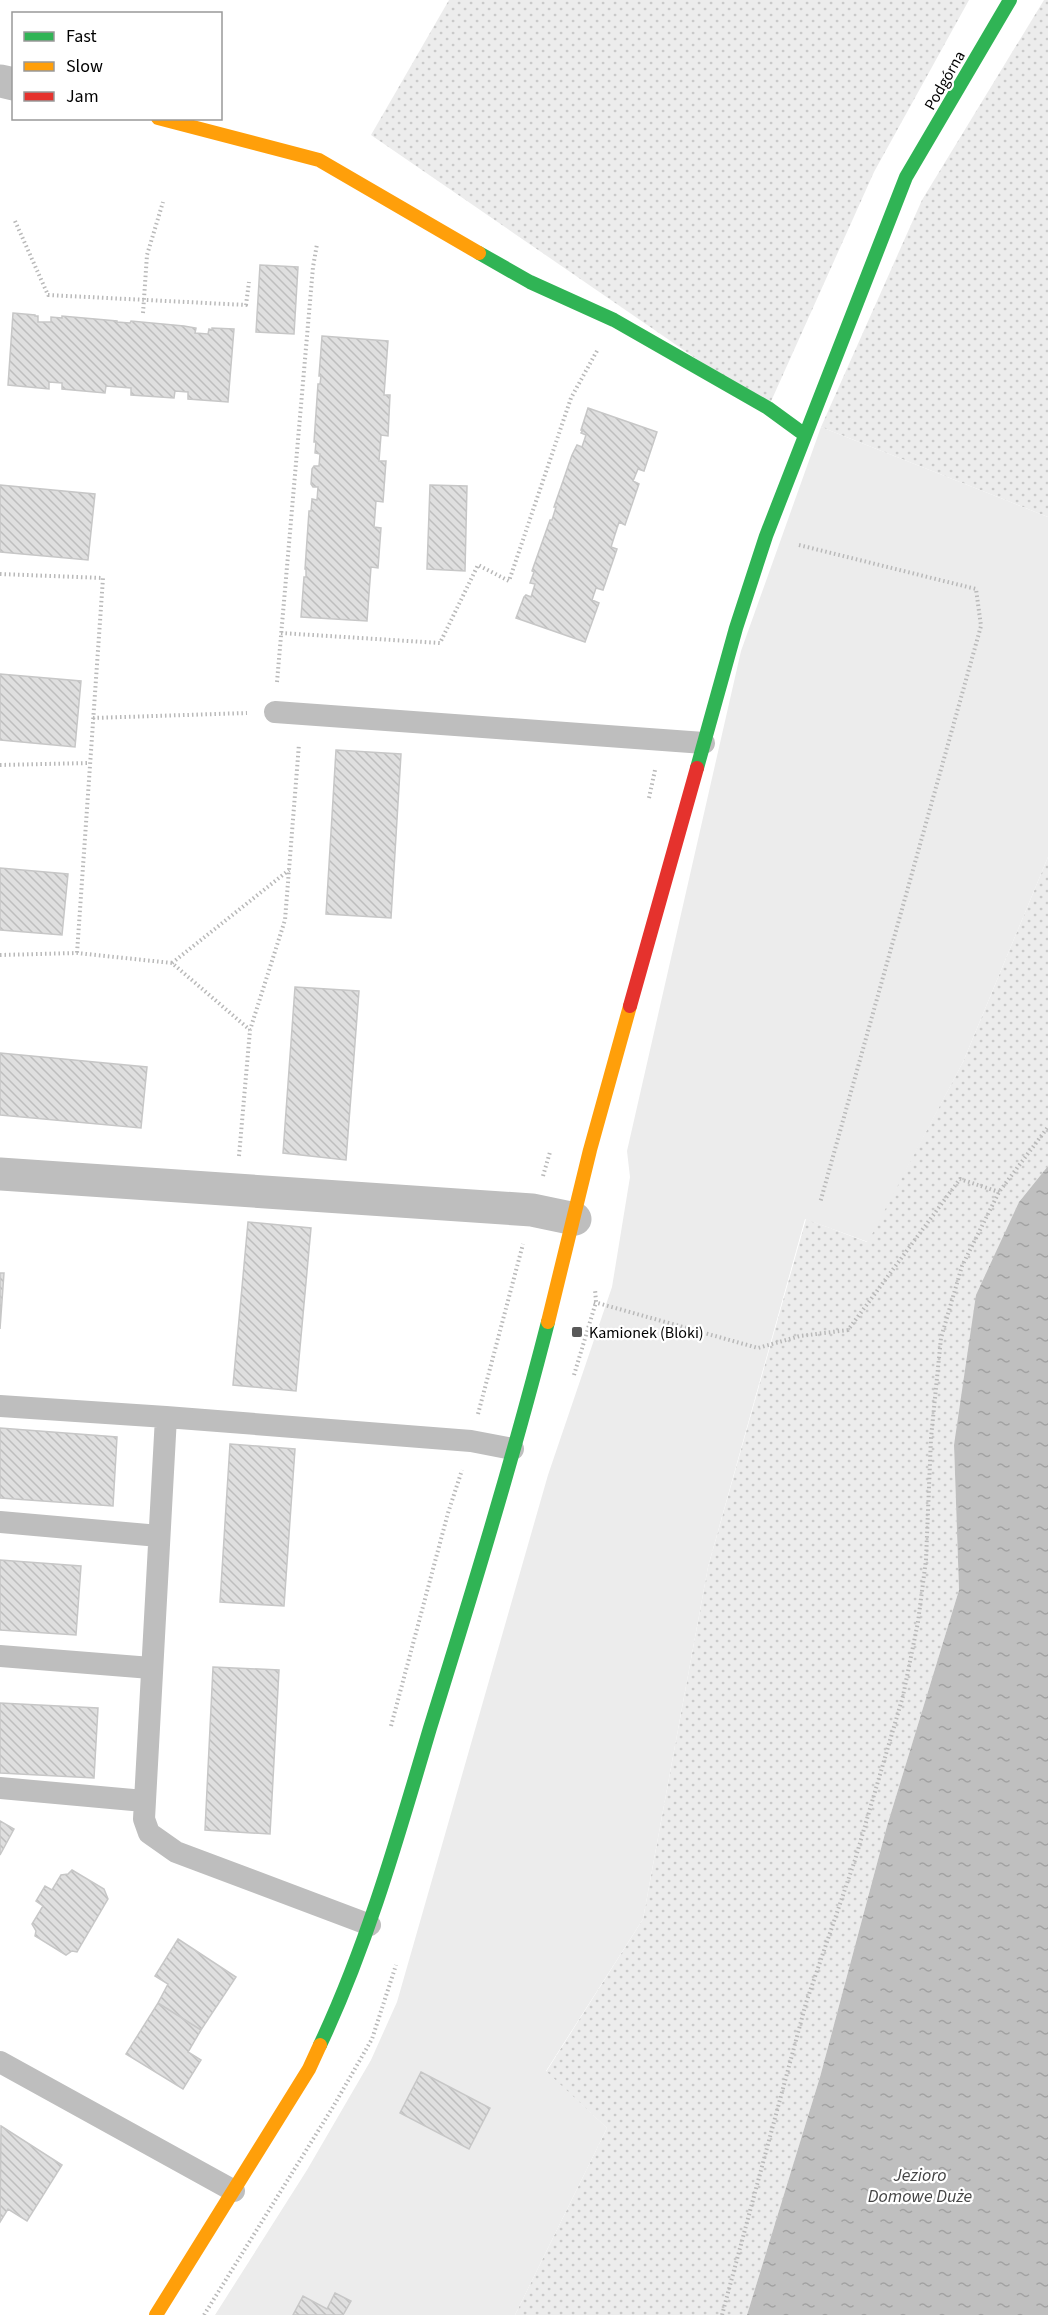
<svg xmlns="http://www.w3.org/2000/svg" width="1048" height="2315" font-family="'Source Sans 3',sans-serif">
  <defs>
    <pattern id="grass-dots" width="8" height="8" patternUnits="userSpaceOnUse" patternTransform="scale(1.5)"><rect width="8" height="8" fill="#ececec"/><path d="M2 2h.1M6 6h.1" fill="none" stroke="#c9c9c9" stroke-width="1.8" stroke-linecap="round"/></pattern>
    <pattern id="water-ripples" width="26" height="14" patternUnits="userSpaceOnUse" patternTransform="scale(1.5)"><rect width="26" height="14" fill="#bfbfbf"/><path d="M2 4q2-2 4 0t4 0M15 11q2-2 4 0t4 0" fill="none" stroke="#a2a2a2"/></pattern>
    <pattern id="building-back-hatch" width="6" height="6" patternUnits="userSpaceOnUse" patternTransform="scale(1.5)"><rect width="6" height="6" fill="#dfdfdf"/><path d="M-1 5l2 2M0 0l6 6M5-1l2 2" fill="none" stroke="#bebebe"/></pattern>
  </defs>
  <rect width="100%" height="100%" fill="#fff"/>
  <path fill="url(#grass-dots)" d="M 449,0 L 969,0 L 874,172 L 768,408 L 371,135 Z
    M 1044,0 L 1048,0 L 1048,517 L 821,427 L 922,200 Z
    M 1048,857 L 1048,1166 L 1019,1202 L 954,1445 L 959,1590 L 887,1826 L 820,2077 L 747,2315 L 515,2315 L 607,2128 L 546,2072 L 643,1919 L 708,1567 L 806,1219 L 867,1242 L 963,1062 Z"/>
  <path fill="#ececec" d="M 821,427 L 1048,517 L 1048,857 L 963,1062 L 868,1242 L 805,1219 L 708,1567 L 643,1919 L 546,2071 L 607,2128 L 515,2315 L 215,2315 L 307,2170 L 371,2060 L 397,2002 L 548,1475 L 612,1287 L 630,1177 L 627,1151 L 741,651 Z"/>
  <path fill="url(#water-ripples)" d="M 1048,1166 L 1048,2315 L 747,2315 L 820,2077 L 887,1826 L 959,1590 L 954,1445 L 976,1295 L 1019,1202 Z"/>
  <path fill="url(#building-back-hatch)" stroke="#c7c7c7" stroke-width="1.5" d="M 260,265 L 298,267 L 294,334 L 256,332 Z
    M 13,313 L 35,315 L 35,316 L 38,316 L 38,322 L 51,322 L 51,317 L 62,318 L 62,316 L 117,321 L 117,322 L 130,323 L 131,321 L 184,326 L 196,328 L 195,333 L 208,334 L 209,329 L 212,330 L 212,328 L 234,329 L 228,402 L 188,399 L 188,392 L 175,391 L 174,398 L 131,395 L 131,388 L 106,386 L 105,393 L 62,389 L 62,383 L 49,382 L 49,389 L 8,385 Z
    M 322,336 L 388,341 L 384,395 L 390,395 L 388,436 L 381,435 L 379,461 L 386,461 L 383,502 L 376,501 L 374,527 L 381,528 L 378,568 L 371,567 L 367,621 L 301,617 L 304,577 L 306,577 L 306,569 L 305,569 L 309,511 L 311,511 L 312,499 L 317,500 L 318,487 L 313,487 L 311,484 L 312,469 L 314,466 L 319,466 L 320,454 L 315,453 L 316,442 L 314,442 L 318,384 L 320,384 L 321,376 L 319,376 Z
    M 588,408 L 657,432 L 644,471 L 638,469 L 633,481 L 639,484 L 625,525 L 619,522 L 611,547 L 617,549 L 603,590 L 596,588 L 592,600 L 599,603 L 585,642 L 516,618 L 524,597 L 526,595 L 531,597 L 535,584 L 530,583 L 534,572 L 532,571 L 550,520 L 552,520 L 556,507 L 554,507 L 572,455 L 577,445 L 582,447 L 586,435 L 581,433 L 583,430 L 581,430 Z
    M 0,485 L 95,494 L 88,560 L 0,552 Z
    M 430,485 L 467,486 L 465,571 L 427,569 Z
    M 0,674 L 81,681 L 75,747 L 0,740 Z
    M 336,750 L 401,754 L 391,918 L 326,914 Z
    M 0,868 L 68,874 L 62,935 L 0,930 Z
    M 295,987 L 359,991 L 346,1160 L 283,1153 Z
    M 0,1053 L 147,1067 L 141,1128 L 0,1115 Z
    M 248,1222 L 311,1228 L 296,1391 L 233,1385 Z
    M 0,1273 L 4,1273 L 0,1329 Z
    M 0,1428 L 117,1437 L 113,1506 L 0,1498 Z
    M 230,1444 L 295,1449 L 284,1606 L 220,1602 Z
    M 0,1560 L 81,1566 L 76,1635 L 0,1630 Z
    M 213,1667 L 279,1670 L 270,1834 L 205,1830 Z
    M 0,1703 L 98,1708 L 94,1778 L 0,1773 Z
    M 0,1821 L 14,1829 L 0,1855 Z
    M 72,1870 L 104,1889 L 108,1899 L 77,1952 L 72,1951 L 66,1955 L 35,1936 L 36,1931 L 32,1924 L 43,1906 L 36,1901 L 45,1886 L 52,1890 L 61,1875 L 68,1874 Z
    M 178,1939 L 236,1977 L 201,2030 L 158,2003 L 168,1984 L 155,1976 Z
    M 158,2003 L 201,2030 L 188,2052 L 201,2060 L 183,2089 L 126,2054 Z
    M 421,2072 L 490,2108 L 469,2149 L 400,2113 Z
    M 1,2126 L 62,2165 L 27,2221 L 8,2209 L 0,2222 Z
    M 335,2293 L 351,2301 L 343,2315 L 293,2315 L 303,2296 L 327,2309 Z"/>
  <g fill="none" stroke-linecap="round" stroke-linejoin="round">
    <path stroke="#b9b9b9" stroke-width="4" stroke-dasharray="1.5 3" stroke-linecap="butt" d="M 15,221 L 48,295 L 246,305 L 249,282
      M 143,313 L 147,255 L 163,202
      M 799,545 L 976,589 L 981,626 L 820,1203
      M 0,574 L 103,578 L 77,953
      M 281,633 L 440,643 L 478,565 L 509,581 L 571,398 L 598,349
      M 277,682 L 313,267 L 317,244
      M 93,718 L 247,713
      M 0,765 L 89,763
      M 649,798 L 655,770
      M 0,955 L 77,953 L 172,963 L 250,1030
      M 172,963 L 289,870
      M 239,1156 L 250,1030 L 285,920 L 299,744
      M 543,1176 L 550,1152
      M 594,1302 L 758,1348 L 800,1336 L 848,1330 L 960,1179 L 999,1192
      M 574,1375 L 596,1302 L 595,1289
      M 478,1414 L 523,1244
      M 391,1726 L 448,1513 L 462,1470
      M 204,2315 L 333,2107 L 372,2039 L 396,1965
      M 722,2315 L 806,2003 L 855,1860 L 903,1696 L 918,1622 L 926,1560 L 931,1438 L 941,1338 L 962,1266 L 999,1192 L 1048,1127"/>
    <path stroke="#bebebe" stroke-width="22" d="M 275,712 L 704,743
      M 0,1406 L 166,1417 L 471,1441 L 513,1449
      M 166,1417 L 144,1819 L 149,1833 L 176,1852 L 370,1925
      M 0,1522 L 159,1536
      M 0,1656 L 151,1668
      M 0,1788 L 144,1801
      M 0,2062 L 234,2191"/>
    <path stroke="#bebebe" stroke-width="33" d="M 0,81 L 14,84
      M 0,1174 L 532,1210 L 575,1219"/>
    <path stroke="#30b455" stroke-width="14" d="M 479,253 L 530,282 L 614,320 L 768,408 L 805,435
      M 697,768 L 736,628 L 766,536 L 906,177 L 1010,0
      M 320,2045 C 368,1943 398,1836 430,1728 C 472,1593 513,1459 548,1322"/>
    <path stroke="#ff9f0a" stroke-width="14" d="M 158,118 L 319,160 L 479,253
      M 548,1322 L 590,1150 L 630,1006
      M 156,2315 L 309,2069 L 320,2045"/>
    <path stroke="#e5322d" stroke-width="14" d="M 630,1006 L 697,768"/>
  </g>
  <rect fill="#595959" stroke="#fff" stroke-width="2" x="571" y="1326" width="12" height="12" rx="3"/>
  <g text-anchor="middle" stroke-width="4.5" stroke-linejoin="round" paint-order="stroke">
    <g font-size="16" fill="#000" stroke="#fff">
      <text transform="translate(944 80) rotate(-60)" y="6">Podgórna</text>
    </g>
    <g font-size="16" fill="#000" stroke="#fff" text-anchor="start">
      <text x="589" y="1338">Kamionek (Bloki)</text>
    </g>
    <g font-size="18" font-style="italic" fill="#444" stroke="#fff">
      <text x="920" y="2181">Jezioro<tspan x="920" dy="21">Domowe Duże</tspan></text>
    </g>
  </g>
  <rect x="12" y="12" width="210" height="108" fill="#ffffff" stroke="#999999" stroke-width="1.5"/>
  <rect x="24" y="32" width="30" height="9" fill="#30b455" stroke="#999999" stroke-width="1.5"/>
  <text x="66" y="42" font-size="18" fill="#000000">Fast</text>
  <rect x="24" y="62" width="30" height="9" fill="#ff9f0a" stroke="#999999" stroke-width="1.5"/>
  <text x="66" y="72" font-size="18" fill="#000000">Slow</text>
  <rect x="24" y="92" width="30" height="9" fill="#e5322d" stroke="#999999" stroke-width="1.5"/>
  <text x="66" y="102" font-size="18" fill="#000000">Jam</text>
</svg>
